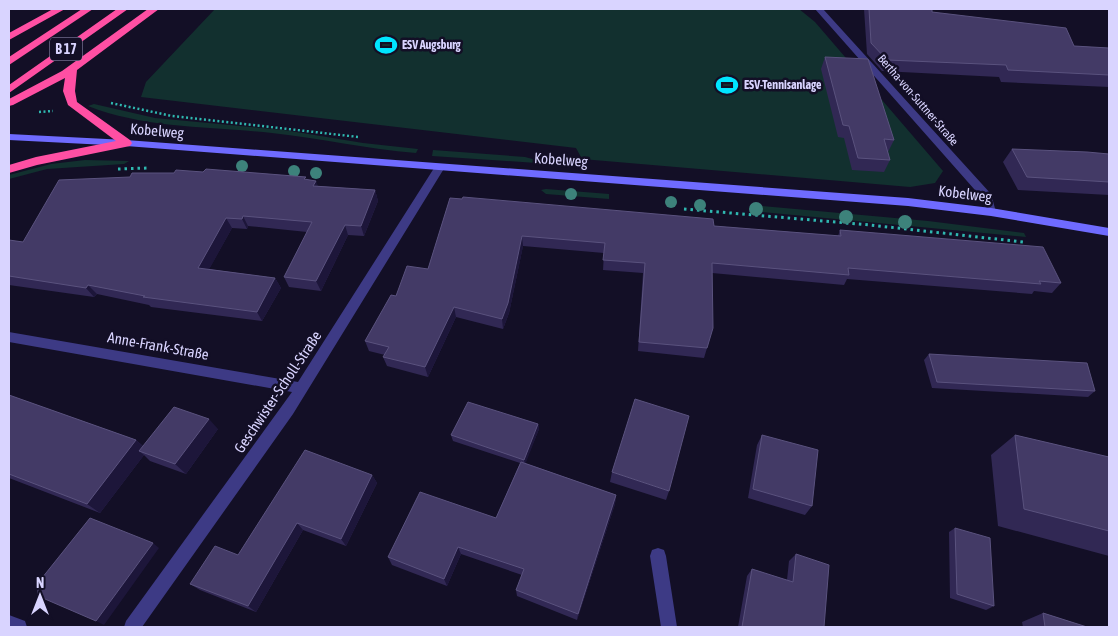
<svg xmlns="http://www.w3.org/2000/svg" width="1118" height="636" font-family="'Asap Condensed',sans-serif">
  <rect width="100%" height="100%" fill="#130f26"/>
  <path fill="#12302f" d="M 215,9 L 799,9 L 815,22 L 943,171 L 935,183 L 910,187 L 582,159 L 576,148 L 141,97 L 146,82 Z
    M 94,104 L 155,118 L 284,130 L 363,143 L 418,149 L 416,153 C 367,149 320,138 272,133 C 211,126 146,129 88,106 Z
    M 433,150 L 525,157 L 551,164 L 432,156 Z
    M 85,160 L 129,161 L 124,164 L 47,169 L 9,179 L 9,175 L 51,164 Z
    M 541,190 L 546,189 L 609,194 L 609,199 L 546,194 Z
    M 750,205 L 928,221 L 1024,233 L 1026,237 L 751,211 Z"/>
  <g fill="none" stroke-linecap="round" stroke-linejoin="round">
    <path stroke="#2fb8b0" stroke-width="2.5" stroke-dasharray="2 2.5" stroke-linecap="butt" d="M 111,103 L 172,116 L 359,137
      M 39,112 L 53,111"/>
    <path stroke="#2fb8b0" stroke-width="3" stroke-dasharray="2.5 4" stroke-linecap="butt" d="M 118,169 L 149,168
      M 684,209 L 870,225 L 1023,242"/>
    <path fill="#3d3a85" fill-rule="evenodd" d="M 9,615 L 25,621 L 27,627 L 9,627 Z"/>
    <path fill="#3d3a85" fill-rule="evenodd" d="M 815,9 L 823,9 L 991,194 L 996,212 L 995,215 L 987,215 L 982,198 Z
      M 440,164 L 445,167 L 293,414 L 142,627 L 124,627 L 126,621 L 292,392 L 9,342 L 9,332 L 298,382 L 436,165 Z
      M 658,548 L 664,550 L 666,556 L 677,627 L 661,627 L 650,556 L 652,550 Z"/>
    <path fill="#6f6bff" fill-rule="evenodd" d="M 9,134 L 126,140 L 908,198 L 991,208 L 1109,228 L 1109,236 L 991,216 L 908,206 L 126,146 L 9,140 Z"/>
    <path fill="#ff4fa3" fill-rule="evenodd" d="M 53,9 L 65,9 L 9,40 L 9,33 Z
      M 82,9 L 93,9 L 9,65 L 9,57 Z
      M 117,9 L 128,9 L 9,93 L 9,85 Z
      M 148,9 L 159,9 L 77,70 L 75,91 L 77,102 L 130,140 L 132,143 L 130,146 L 37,165 L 9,173 L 9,165 L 36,157 L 116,141 L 68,105 L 63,91 L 65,78 L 13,105 L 9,106 L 9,99 L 62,71 Z"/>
  </g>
  <g fill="#3d827b">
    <circle cx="242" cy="166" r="6"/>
    <circle cx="294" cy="171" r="6"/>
    <circle cx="316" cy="173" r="6"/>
    <circle cx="571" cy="194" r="6"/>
    <circle cx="671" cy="202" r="6"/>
    <circle cx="700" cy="205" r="6"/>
    <circle cx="756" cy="209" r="7"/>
    <circle cx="846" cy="217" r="7"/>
    <circle cx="905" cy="222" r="7"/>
  </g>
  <path fill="#312854" d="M 864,9 L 932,9 L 932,12 L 1074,46 L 1109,48 L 1109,87 L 1001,82 L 999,77 L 882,71 L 867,54 Z
    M 825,57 L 894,140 L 888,152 L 890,160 L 884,172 L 852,170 L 844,138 L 838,137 L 821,69 Z
    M 1012,149 L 1109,154 L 1109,195 L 1018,190 L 1003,162 Z
    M 307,180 L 318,186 L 375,190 L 378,201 L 364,236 L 348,235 L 321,291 L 289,287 L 284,277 L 307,232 L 248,226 L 247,229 L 232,228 L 209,269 L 275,278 L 281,288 L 262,321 L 151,307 L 149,305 L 97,294 L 94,297 L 9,285 L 9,240 L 23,242 Z
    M 450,198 L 714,226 L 838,236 L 840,230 L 1061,283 L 1052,293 L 1034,291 L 1032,294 L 847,279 L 844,285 L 712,273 L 707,348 L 704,358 L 638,351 L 643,273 L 603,270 L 604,253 L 523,246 L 509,313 L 503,329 L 456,317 L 428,377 L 387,366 L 383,357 L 385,355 L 369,351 L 365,341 L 396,296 L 428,269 Z
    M 929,354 L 1095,391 L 1088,397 L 932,388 L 924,360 Z
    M 9,395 L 136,440 L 143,446 L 218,429 L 186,474 L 150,461 L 144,455 L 100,513 L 9,478 Z
    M 538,424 L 539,429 L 525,463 L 616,495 L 615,504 L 577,620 L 517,596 L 516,590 L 522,575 L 461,554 L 447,586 L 392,565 L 388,557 L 496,518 L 520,463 L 453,441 L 451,435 Z
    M 762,435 L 812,506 L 805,515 L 748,498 L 757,445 Z
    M 1015,435 L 1109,457 L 1109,556 L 998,526 L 991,455 Z
    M 612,472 L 669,491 L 666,500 L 610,482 Z
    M 372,475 L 377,483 L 346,546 L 303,530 L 256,612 L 200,590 L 190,584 Z
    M 955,528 L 994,606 L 986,610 L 950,598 L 949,532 Z
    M 796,554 L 824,627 L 738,627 L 747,576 L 752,569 L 787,580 L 789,561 Z
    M 1043,613 L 1087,627 L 1023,627 L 1022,622 Z"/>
  <path fill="#1d163a" d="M 316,181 L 320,191 L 313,186 Z
    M 375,190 L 378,201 L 364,236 L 361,226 Z
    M 243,216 L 248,226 L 247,229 L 242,219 Z
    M 226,218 L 232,228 L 205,277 L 198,268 Z
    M 345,225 L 348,235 L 321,291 L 316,281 Z
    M 522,236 L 523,246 L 509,313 L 503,329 L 502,319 Z
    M 275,278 L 281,288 L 262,321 L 257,312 Z
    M 88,285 L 97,294 L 94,297 L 86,288 Z
    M 454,307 L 456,317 L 428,377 L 425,367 Z
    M 209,419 L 218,429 L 186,474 L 175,464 Z
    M 538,424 L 539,429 L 525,465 L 524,460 Z
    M 136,440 L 148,451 L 139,451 L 144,455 L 100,513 L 87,504 Z
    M 372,475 L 377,483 L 346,546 L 341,539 Z
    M 616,495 L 615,504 L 577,620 L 578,614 Z
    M 297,523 L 303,530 L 256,612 L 248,606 Z
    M 153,543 L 159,548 L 104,625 L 96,621 Z
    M 458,547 L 461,554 L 447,586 L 444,579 Z"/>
  <path fill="#433a66" stroke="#5a527e" d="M 869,9 L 932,9 L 932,12 L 1066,28 L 1074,46 L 1109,48 L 1109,75 L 1008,70 L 1006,65 L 887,60 L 871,43 Z
    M 825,57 L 868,59 L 894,140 L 884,139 L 890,160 L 858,158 L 849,126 L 843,125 Z
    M 1012,149 L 1087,152 L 1109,154 L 1109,182 L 1027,177 Z
    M 206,169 L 306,177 L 304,179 L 316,181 L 313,186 L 375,190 L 361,226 L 345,225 L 316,281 L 284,277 L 312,222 L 243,216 L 242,219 L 226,218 L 198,268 L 275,278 L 257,312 L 143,297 L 145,296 L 88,285 L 86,288 L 9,276 L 9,240 L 23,242 L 59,180 L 130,177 L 132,173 L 174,173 L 176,170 L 203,172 Z
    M 463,197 L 713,219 L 714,226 L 841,236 L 840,230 L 1043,247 L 1061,283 L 1039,281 L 1041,284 L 848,268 L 849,275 L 712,263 L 713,328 L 707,348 L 639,342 L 645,263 L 603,260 L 605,243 L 522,236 L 508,303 L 502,319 L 454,307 L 425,367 L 383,357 L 389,347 L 365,341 L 391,295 L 396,296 L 407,266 L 428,269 L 450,198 L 462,199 Z
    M 929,354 L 1087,363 L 1095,391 L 937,382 Z
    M 9,395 L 136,440 L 87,504 L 9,474 Z
    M 635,399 L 689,416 L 669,491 L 612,472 Z
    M 468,402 L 538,424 L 524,460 L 451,435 Z
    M 174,407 L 209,419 L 175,464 L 139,451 Z
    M 762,435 L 818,450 L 812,506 L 753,489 Z
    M 1015,435 L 1109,457 L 1109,531 L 1024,509 Z
    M 305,450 L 372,475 L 341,539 L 297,523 L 248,606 L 190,584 L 215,546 L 238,555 Z
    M 521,462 L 616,495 L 578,614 L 516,590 L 524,569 L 458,547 L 444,579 L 388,557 L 420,492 L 496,518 Z
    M 90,518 L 153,543 L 96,621 L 38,596 L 38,583 Z
    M 955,528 L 990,538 L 994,606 L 957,594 Z
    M 796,554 L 829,565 L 824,627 L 742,627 L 752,569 L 793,582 Z
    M 1043,613 L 1087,627 L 1045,627 Z"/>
  <defs>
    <g id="stadium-bare" transform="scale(1.725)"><path d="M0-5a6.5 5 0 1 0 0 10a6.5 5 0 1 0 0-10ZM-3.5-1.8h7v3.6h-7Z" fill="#00e5ff" stroke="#130f26" stroke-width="2.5" paint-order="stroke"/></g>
  </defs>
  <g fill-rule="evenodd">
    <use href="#stadium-bare" x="386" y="45"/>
    <use href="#stadium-bare" x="727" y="85"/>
  </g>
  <g text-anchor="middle" stroke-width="5" stroke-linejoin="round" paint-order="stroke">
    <g font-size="12" font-weight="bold" fill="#d9d4ff" stroke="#130f26" text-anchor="start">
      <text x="402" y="49">ESV Augsburg</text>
      <text x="744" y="89">ESV-Tennisanlage</text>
    </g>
    <g font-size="12" fill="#d9d4ff" stroke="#130f26">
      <text transform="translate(918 100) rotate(49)" y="4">Bertha-von-Suttner-Straße</text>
    </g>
    <rect fill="#130f26" stroke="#9e99be" stroke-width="1" x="50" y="37.5" width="32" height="23" rx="4"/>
    <g font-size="14" font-weight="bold" fill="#d9d4ff">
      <text x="66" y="54">B 17</text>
    </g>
    <g font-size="15" fill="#d9d4ff" stroke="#130f26">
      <text transform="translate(157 131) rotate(5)" y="5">Kobelweg</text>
      <text transform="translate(561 160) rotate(4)" y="5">Kobelweg</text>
      <text transform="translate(965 194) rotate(7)" y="5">Kobelweg</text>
      <text transform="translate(158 346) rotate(10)" y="5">Anne-Frank-Straße</text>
      <text transform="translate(278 392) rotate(-56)" y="5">Geschwister-Scholl-Straße</text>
    </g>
  </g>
  <rect width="1118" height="636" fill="none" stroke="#d9d4ff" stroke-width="20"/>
  <g transform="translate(40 596)" stroke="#130f26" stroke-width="4" paint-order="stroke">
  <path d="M0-4L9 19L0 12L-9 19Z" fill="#d9d4ff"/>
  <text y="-8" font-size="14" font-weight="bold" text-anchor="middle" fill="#d9d4ff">N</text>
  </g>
</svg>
